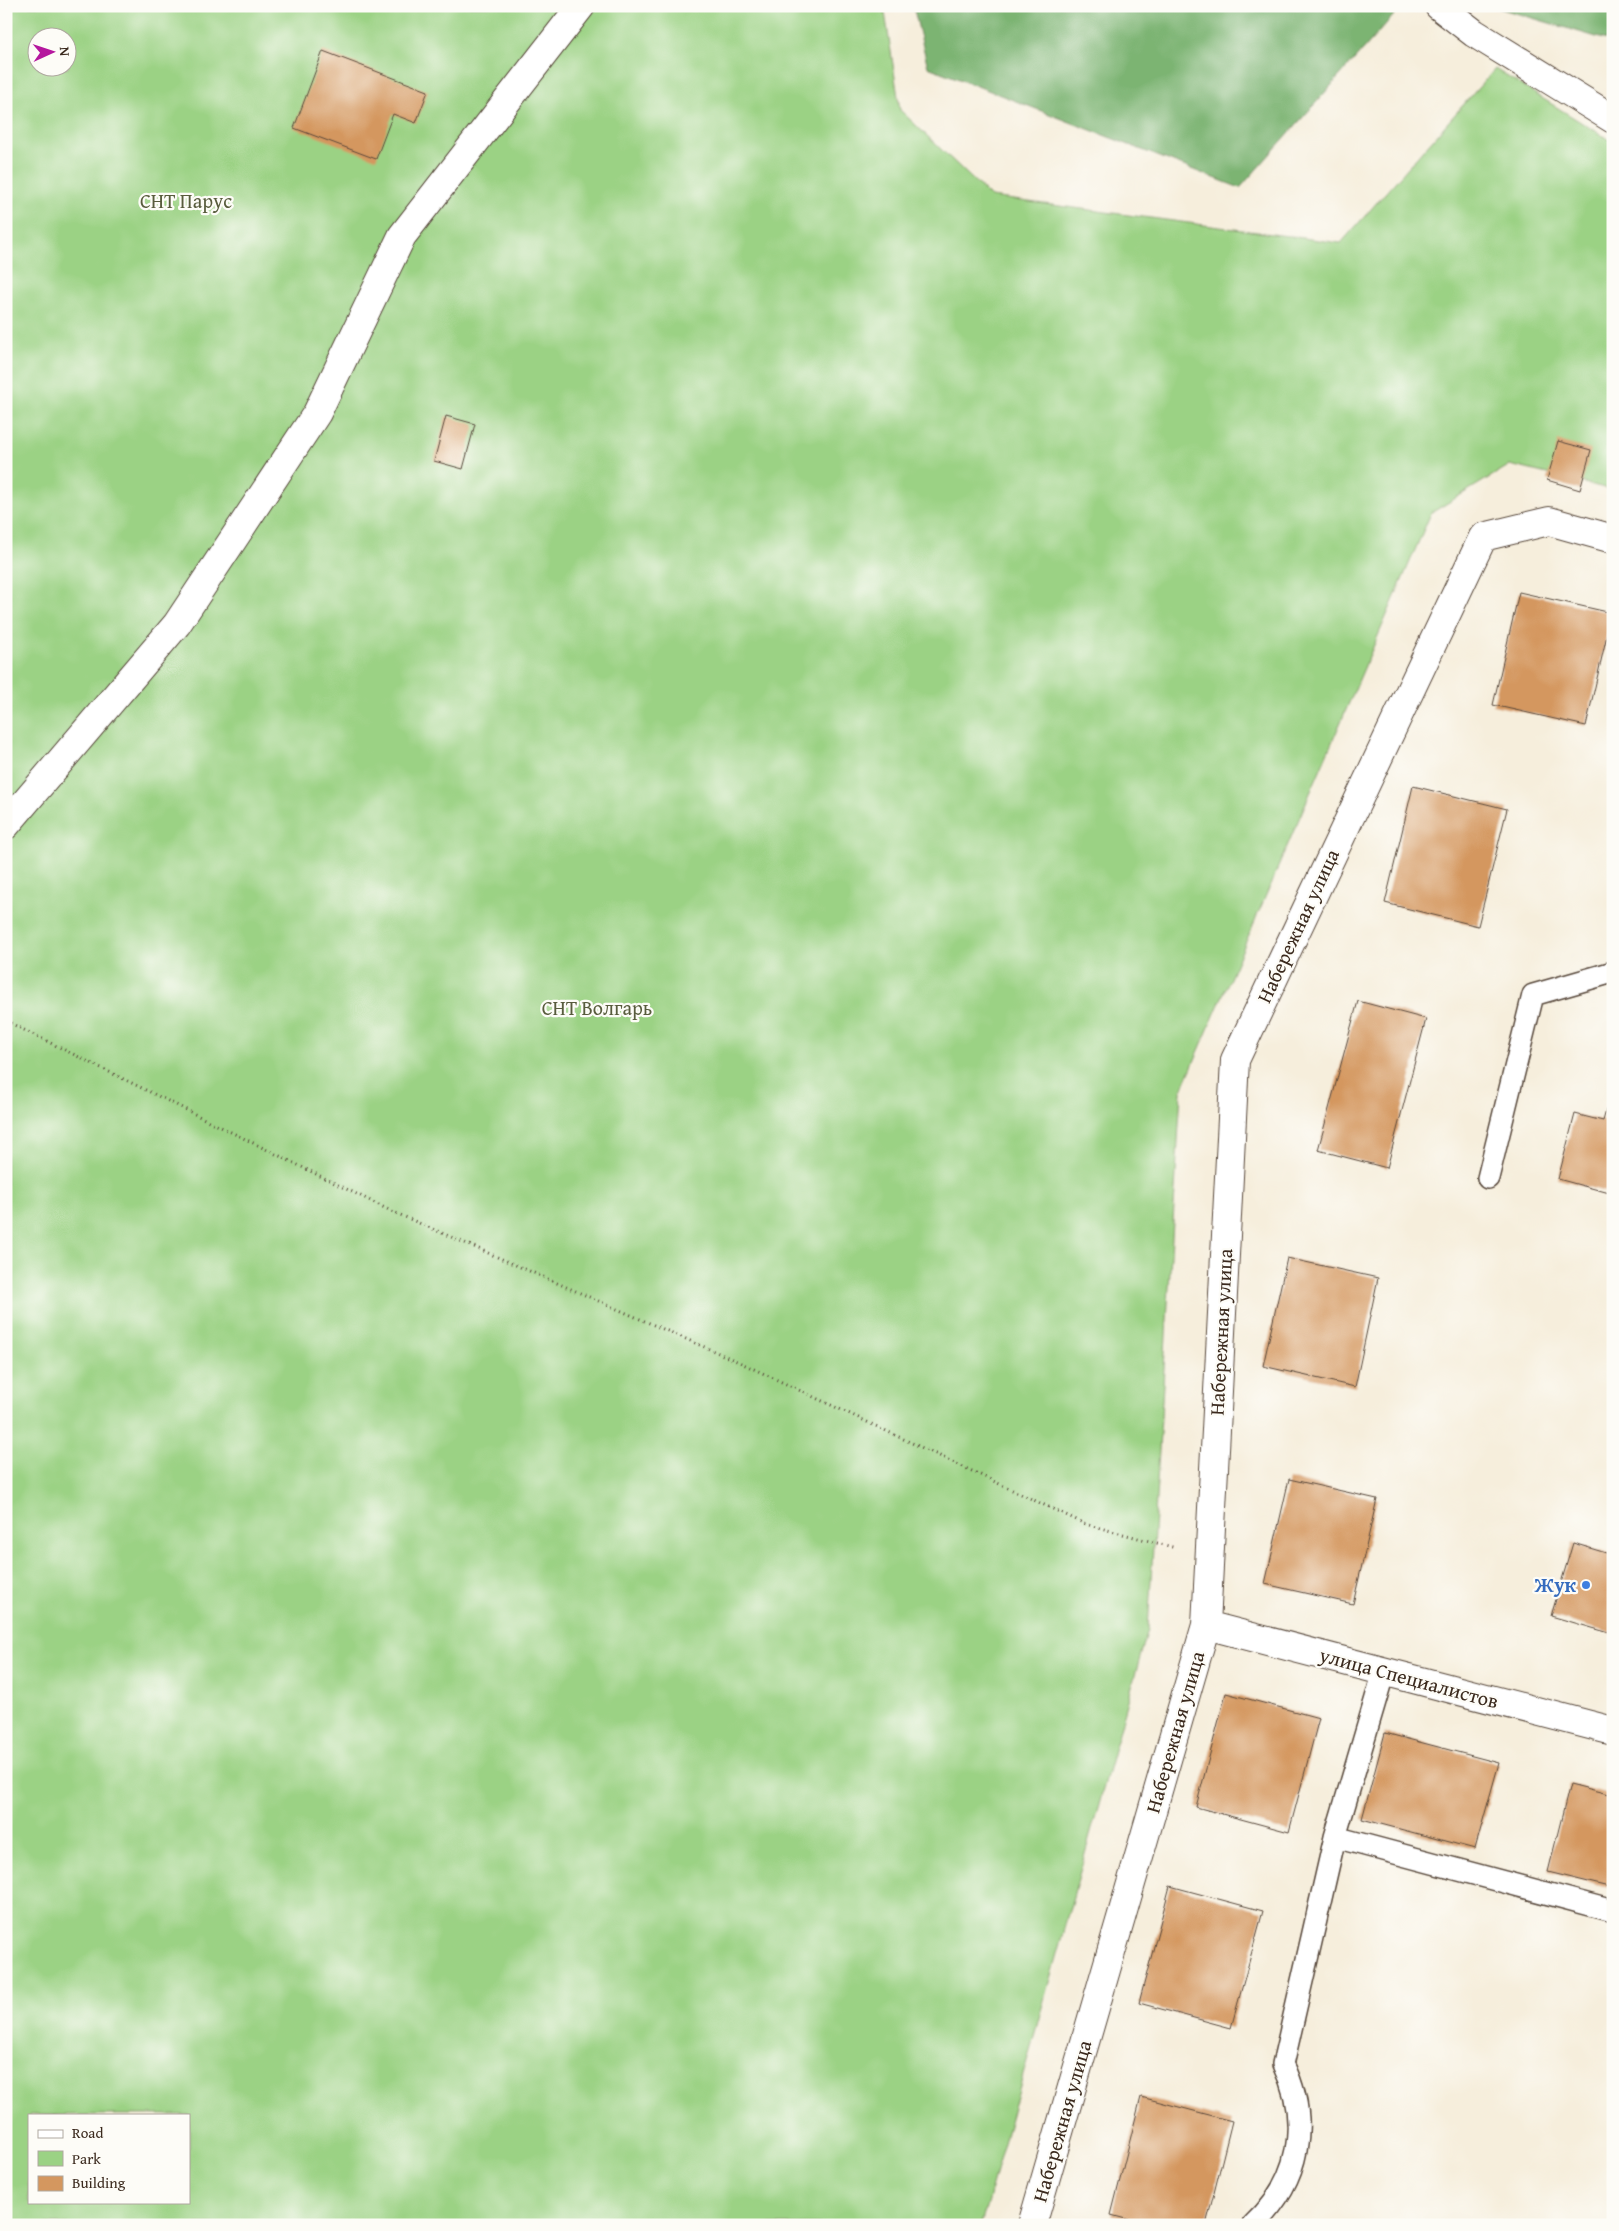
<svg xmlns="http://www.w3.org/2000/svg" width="1619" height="2231" font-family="'Gentium Book Plus',serif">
  <rect width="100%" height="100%" fill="#fdfcf7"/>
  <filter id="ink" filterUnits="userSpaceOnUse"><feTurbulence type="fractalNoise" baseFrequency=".02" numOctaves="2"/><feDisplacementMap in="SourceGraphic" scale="10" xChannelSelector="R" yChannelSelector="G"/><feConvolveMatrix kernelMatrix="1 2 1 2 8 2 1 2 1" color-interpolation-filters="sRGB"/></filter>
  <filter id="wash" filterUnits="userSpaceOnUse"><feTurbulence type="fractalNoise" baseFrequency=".0096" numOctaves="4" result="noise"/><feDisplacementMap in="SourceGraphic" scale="20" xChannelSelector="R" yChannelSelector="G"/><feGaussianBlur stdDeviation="1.12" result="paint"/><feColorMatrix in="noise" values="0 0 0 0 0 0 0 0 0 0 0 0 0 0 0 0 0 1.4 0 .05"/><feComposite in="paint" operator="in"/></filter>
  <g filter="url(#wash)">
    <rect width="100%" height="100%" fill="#f6eedc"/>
    <path fill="#9bd284" stroke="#6b7e51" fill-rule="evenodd" d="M 6,6 L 884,6 L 900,110 L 991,197 L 1341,243 L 1495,69 L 1613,142 L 1613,490 L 1510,465 L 1431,513 L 1181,1092 L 1148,1629 L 981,2225 L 6,2225 ZM 38,38 L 68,38 L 68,68 L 38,68 ZM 29,2115 L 189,2115 L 189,2202 L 29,2202 Z"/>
    <path fill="#7cb472" stroke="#5c6f48" d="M 913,6 L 1402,6 L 1240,188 L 928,67 Z
      M 1492,6 L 1613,6 L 1613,42 Z"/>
    <g id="blocks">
      <path fill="#d4975f" d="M 323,51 L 428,91 L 416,123 L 393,114 L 376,159 L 294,128 Z
        M 446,416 L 475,424 L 463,469 L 434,461 Z
        M 1558,441 L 1591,450 L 1580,490 L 1547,480 Z
        M 1519,592 L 1612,613 L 1586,726 L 1493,705 Z
        M 1413,786 L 1507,809 L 1478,926 L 1385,903 Z
        M 1358,1001 L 1426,1019 L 1387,1168 L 1318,1150 Z
        M 1612,1089 L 1613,1194 L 1558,1179 L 1575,1114 L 1603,1121 Z
        M 1287,1258 L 1378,1278 L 1355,1387 L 1263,1366 Z
        M 1289,1479 L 1377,1499 L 1353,1604 L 1265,1584 Z
        M 1573,1543 L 1613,1555 L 1613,1634 L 1551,1616 Z
        M 1226,1693 L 1319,1718 L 1289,1832 L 1196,1807 Z
        M 1385,1733 L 1499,1763 L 1475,1849 L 1362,1819 Z
        M 1570,1784 L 1613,1795 L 1613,1888 L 1548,1872 Z
        M 1170,1886 L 1263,1911 L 1231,2028 L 1139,2003 Z
        M 1141,2097 L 1232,2121 L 1206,2225 L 1148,2225 L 1111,2215 Z"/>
    </g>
  </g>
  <g filter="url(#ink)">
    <use href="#blocks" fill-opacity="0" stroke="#57473a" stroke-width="1"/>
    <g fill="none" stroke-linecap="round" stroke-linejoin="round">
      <g stroke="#57473a" stroke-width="24">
        <path id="lane" d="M 1488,1178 L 1533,995 L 1613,972
          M 1335,1837 L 1613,1911
          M 1253,2225 C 1300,2181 1311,2122 1283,2064 L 1335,1837 L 1384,1671"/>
      </g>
      <g stroke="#57473a" stroke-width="30">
        <path id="street" d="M 1439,6 L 1474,33 L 1613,119
          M 6,825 L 177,624 L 317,413 L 402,236 L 581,6
          M 1206,1625 L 1613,1731
          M 1032,2225 L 1206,1625 L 1235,1060 L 1483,537 L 1549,521 L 1613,539"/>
      </g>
      <path stroke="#57473a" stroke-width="3" stroke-dasharray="1 4" stroke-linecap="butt" d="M 6,1021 L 389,1210 L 739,1362 L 1085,1524 L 1176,1548"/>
      <use href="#lane" stroke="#fff" stroke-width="21"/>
      <use href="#street" stroke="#fff" stroke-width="28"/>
    </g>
  </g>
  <circle fill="#3f7fe0" stroke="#fdfcf7" stroke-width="2" cx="1586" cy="1585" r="5"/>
  <g text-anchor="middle" stroke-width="4.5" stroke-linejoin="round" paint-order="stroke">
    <g font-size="20" fill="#585c3d" stroke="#fdfcf7">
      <text x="186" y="208">СНТ Парус</text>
      <text x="597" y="1015">СНТ Волгарь</text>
    </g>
    <g font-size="20" fill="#3b2a1e" stroke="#fdfcf7">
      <text transform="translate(1298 926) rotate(-65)" y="7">Набережная улица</text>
      <text transform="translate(1221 1332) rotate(-87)" y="7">Набережная улица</text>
      <text transform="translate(1409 1678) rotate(15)" y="7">улица Специалистов</text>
      <text transform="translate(1175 1732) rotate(-74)" y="7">Набережная улица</text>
      <text transform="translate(1062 2121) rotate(-74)" y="7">Набережная улица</text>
    </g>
    <g font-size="20" font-weight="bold" fill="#366cbe" stroke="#fdfcf7" text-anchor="end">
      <text x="1576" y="1592">Жук</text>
    </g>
  </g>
  <rect width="1619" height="2231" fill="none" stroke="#fdfcf7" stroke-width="25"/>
  <rect x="28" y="2114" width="162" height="90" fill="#fdfcf7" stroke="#afa8a0"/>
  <rect x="38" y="2130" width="25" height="8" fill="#ffffff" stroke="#afa8a0"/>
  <text x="72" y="2138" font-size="15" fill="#3b2a1e">Road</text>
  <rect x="38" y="2151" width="25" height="15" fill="#9bd284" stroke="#afa8a0"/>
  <text x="72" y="2164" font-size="15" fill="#3b2a1e">Park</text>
  <rect x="38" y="2176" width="25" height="15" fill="#d4975f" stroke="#afa8a0"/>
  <text x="72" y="2188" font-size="15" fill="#3b2a1e">Building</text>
  <g transform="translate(52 52) rotate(87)"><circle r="24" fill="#fdfcf7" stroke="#afa8a0"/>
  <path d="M0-4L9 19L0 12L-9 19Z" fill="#b5179e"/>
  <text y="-8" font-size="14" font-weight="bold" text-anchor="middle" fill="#3b2a1e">N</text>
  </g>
</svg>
